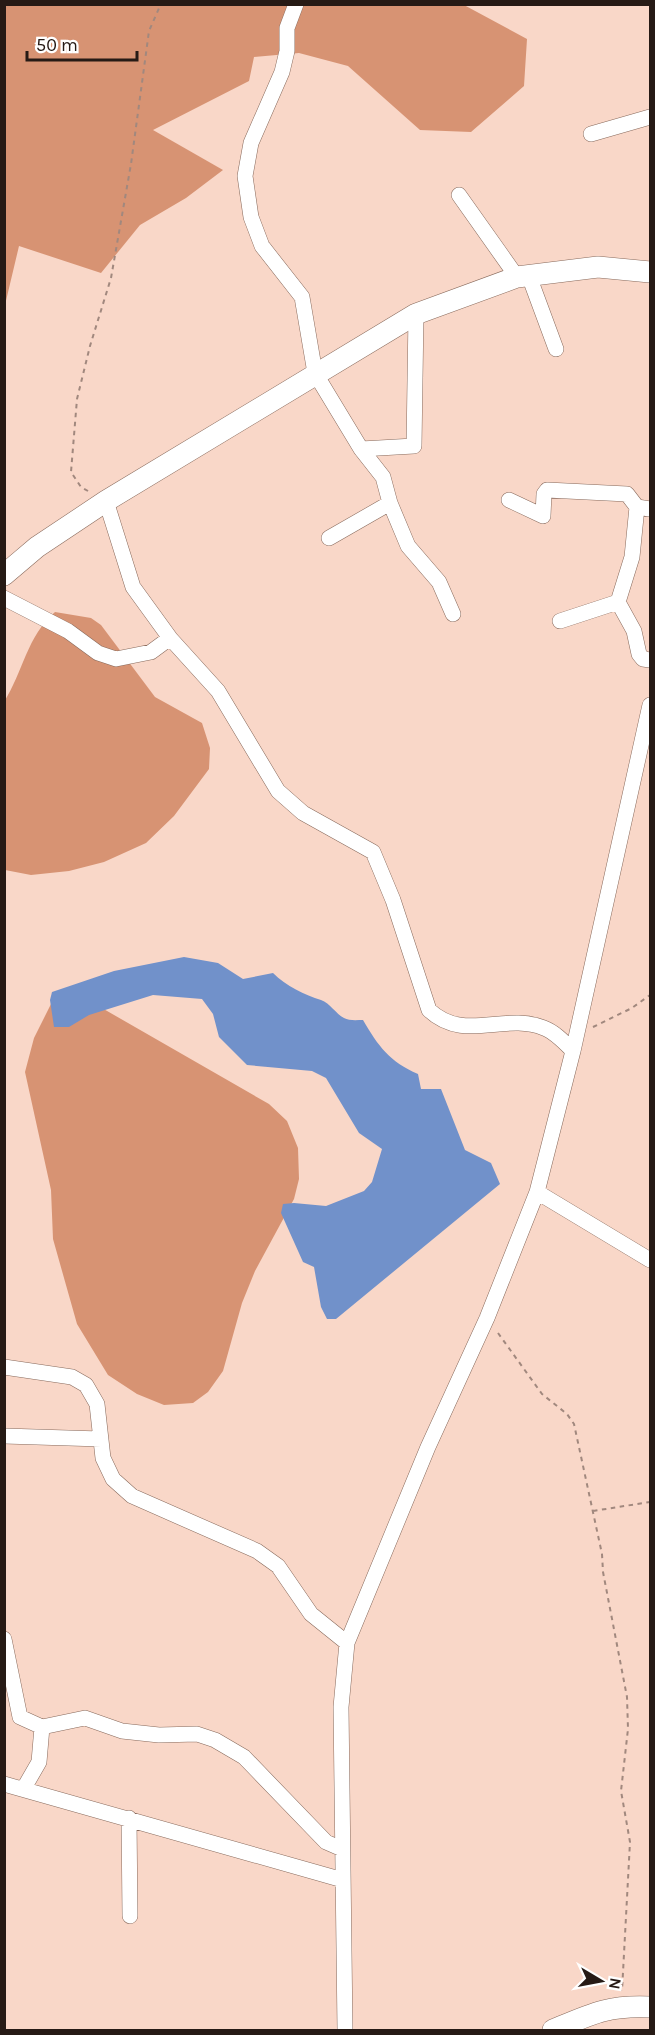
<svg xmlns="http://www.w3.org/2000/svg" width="655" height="2035" font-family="Karla,sans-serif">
  <rect width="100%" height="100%" fill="#f9d7c8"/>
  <path fill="#d79373" d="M 5,5 L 464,5 L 527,39 L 524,86 L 471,132 L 420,130 L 348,66 L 299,53 L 254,57 L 249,81 L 153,130 L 223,170 L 186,198 L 140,225 L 101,273 L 19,246 L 5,305 Z
    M 55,612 L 91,618 L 101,625 L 155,697 L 202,723 L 210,748 L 209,769 L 174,816 L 146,843 L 104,862 L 69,871 L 31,875 L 5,870 L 4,702 C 23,672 27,636 55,612 Z
    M 81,996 L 269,1104 L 287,1121 L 298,1148 L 299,1179 L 294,1199 L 255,1271 L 242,1303 L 223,1371 L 208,1392 L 193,1403 L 164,1405 L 137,1394 L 108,1375 L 77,1324 L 53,1239 L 51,1190 L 25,1072 L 34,1038 L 53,1000 Z"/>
  <path fill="#7191ca" d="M 184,957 L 218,963 L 243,979 L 273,973 C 286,986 305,995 321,1000 C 330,1003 336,1014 344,1018 C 349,1021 357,1020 363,1020 C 378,1046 390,1062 418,1074 L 421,1089 L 441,1089 L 465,1150 L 491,1163 L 500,1184 L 336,1319 L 327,1319 L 321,1307 L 314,1267 L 303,1262 L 281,1213 L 283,1204 L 294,1203 L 326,1206 L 364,1191 L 372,1182 L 382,1149 L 359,1133 L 326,1078 L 312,1071 L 247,1065 L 219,1037 L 213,1014 L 202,999 L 153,995 L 89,1015 L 69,1027 L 54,1027 L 50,1000 L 52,992 L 114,971 Z"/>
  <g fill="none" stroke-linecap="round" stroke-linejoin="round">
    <g stroke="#886a5c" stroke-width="16">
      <path id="street" d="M 296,4 L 287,28 L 287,51 L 282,72 L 251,143 L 245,176 L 251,217 L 262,246 L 302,297 L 315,373 L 361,449 L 414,446 L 416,314
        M 591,134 L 650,117
        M 459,195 L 517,277
        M 529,276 L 556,349
        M 509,500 L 543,516 L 544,494 L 547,490 L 627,494 L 637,507
        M 106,501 L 133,587 L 170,638 L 218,691 L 278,791 L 303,813 L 373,852 L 393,900 L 429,1010 C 464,1043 504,1012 544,1028 C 555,1032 565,1043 573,1051
        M 390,503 L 408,546 L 439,582 L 453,614
        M 329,538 L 390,503 L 383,477 L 361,449
        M 4,598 L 68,631 L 98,653 L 116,659 L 151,652 L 170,638
        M 618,602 L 634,631 L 639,654 L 643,659 L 650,660
        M 560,621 L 618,602 L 632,557 L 637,507 L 650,509
        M 537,1192 L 650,1260
        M 4,1367 L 72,1377 L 86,1385 L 97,1404 L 103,1458 L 113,1479 L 132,1496 L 257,1551 L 278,1566 L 311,1614 L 347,1643
        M 4,1436 L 101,1439
        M 4,1639 L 20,1717 L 42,1727 L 85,1718 L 122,1731 L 159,1735 L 197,1734 L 215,1740 L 244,1757 L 326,1842 L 342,1849
        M 4,1784 L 343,1880
        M 24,1788 L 39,1762 L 42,1727
        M 129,1818 L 130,1916
        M 345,2030 L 341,1707 L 347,1643 L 428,1447 L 487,1318 L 537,1192 L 573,1051 L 650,705"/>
    </g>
    <g stroke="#886a5c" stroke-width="22">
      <path id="secondary" d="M 4,575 L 37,547 L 106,501 L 416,314 L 517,277 L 598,267 L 650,272
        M 553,2030 C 591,2014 608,2005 650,2007"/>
    </g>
    <path stroke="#a1887e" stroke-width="2" stroke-dasharray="4.5 4.5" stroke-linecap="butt" d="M 88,491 L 81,487 L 71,472 L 77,399 L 90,346 L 111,278 L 131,164 L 149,31 L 160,6
      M 593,1027 L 632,1008 L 650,995
      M 498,1333 L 542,1394 L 567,1414 L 574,1424 L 602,1554 L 603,1572 L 627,1697 L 628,1729 L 621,1791 L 630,1842 L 622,1991
      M 593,1511 L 650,1502"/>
    <use href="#street" stroke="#fff" stroke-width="15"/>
    <use href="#secondary" stroke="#fff" stroke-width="21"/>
  </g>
  <rect width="655" height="2035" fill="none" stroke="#261a15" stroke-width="12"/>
  <g transform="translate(601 1981) rotate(100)" stroke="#ffffff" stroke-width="4.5" paint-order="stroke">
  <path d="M0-4.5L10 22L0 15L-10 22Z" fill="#261a15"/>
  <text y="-9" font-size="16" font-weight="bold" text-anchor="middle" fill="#261a15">N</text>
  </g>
  <path d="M27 51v9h110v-9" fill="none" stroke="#261a15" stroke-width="3"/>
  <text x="36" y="51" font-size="18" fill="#261a15" stroke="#ffffff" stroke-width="4.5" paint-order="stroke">50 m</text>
</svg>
